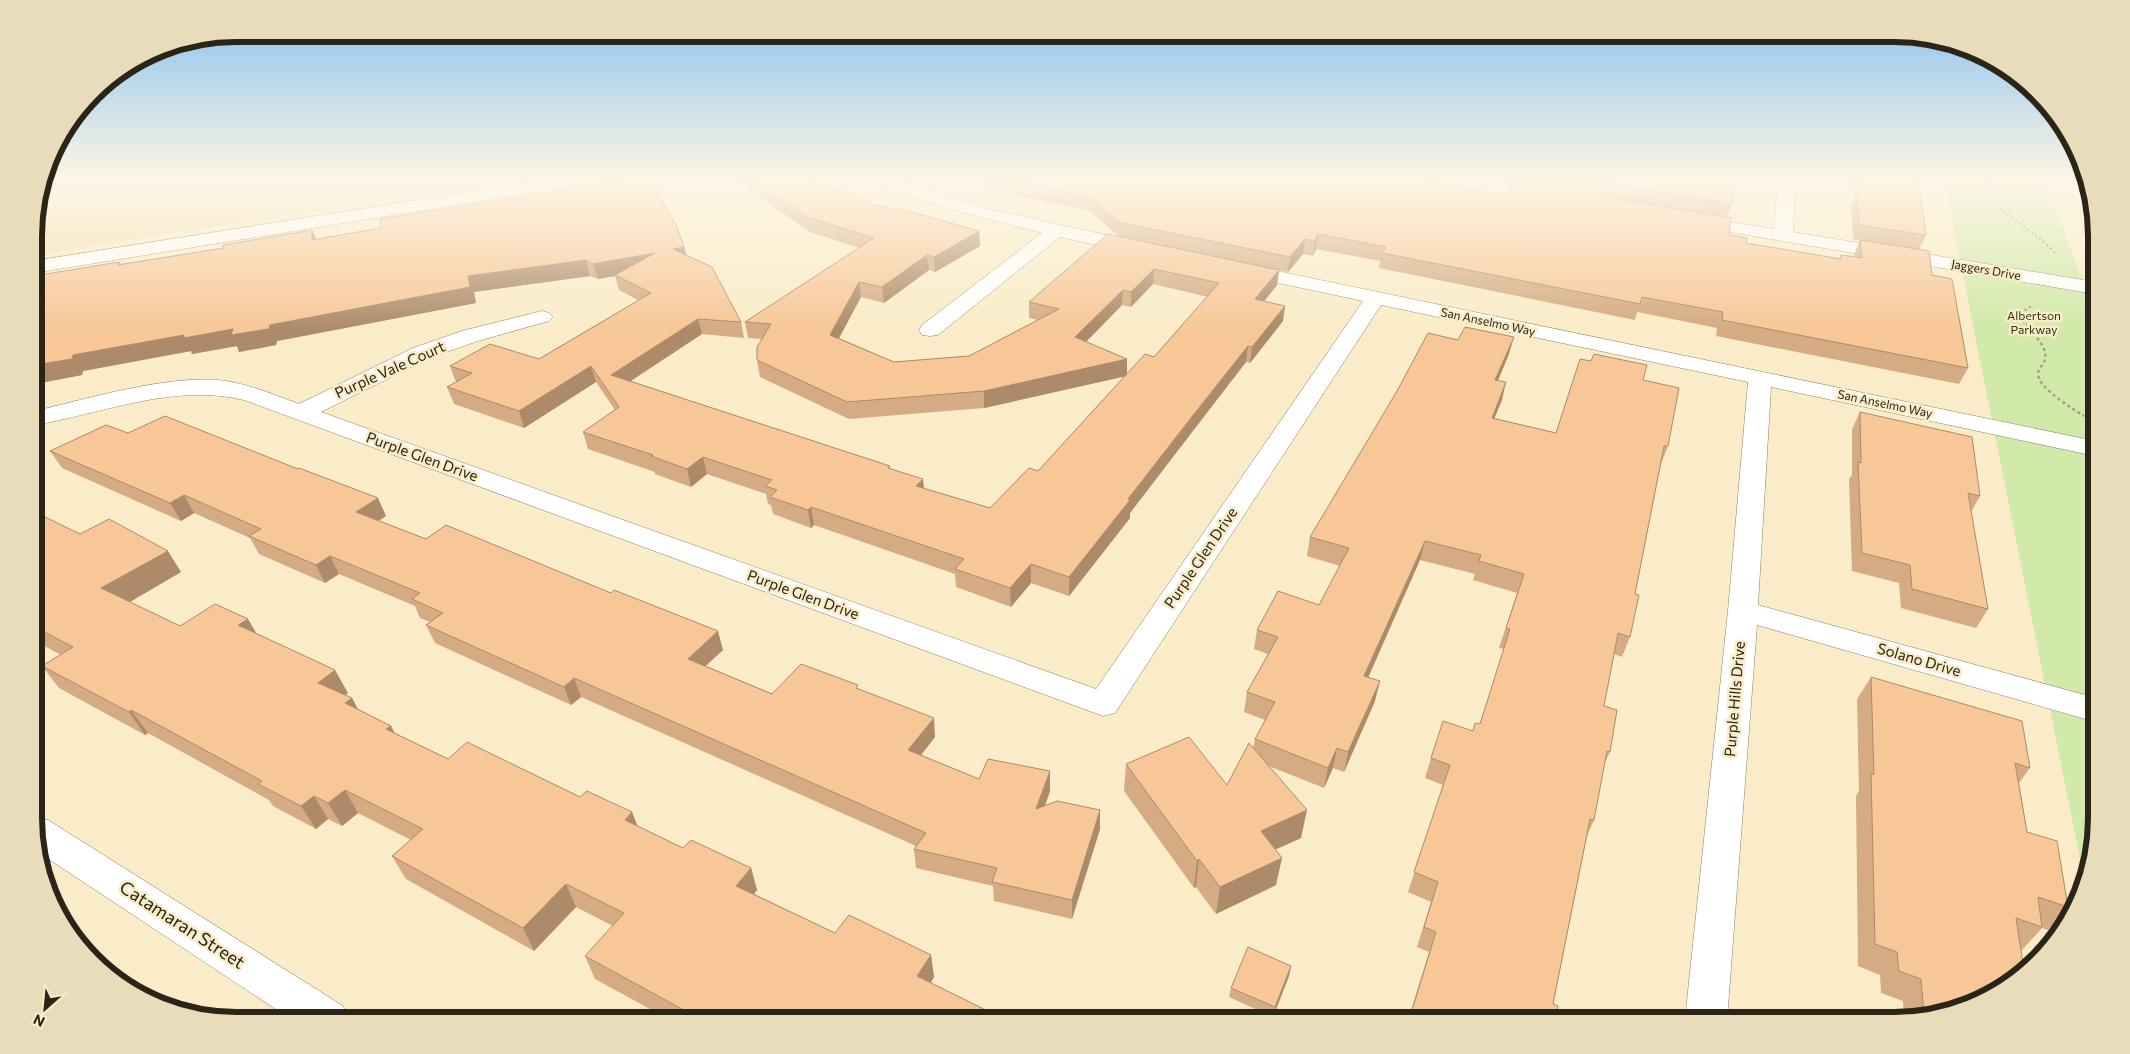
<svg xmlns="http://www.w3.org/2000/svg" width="2130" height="1054" font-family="Commissioner,sans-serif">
  <rect width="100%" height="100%" fill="#faecc8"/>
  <path fill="#f1e0b6" d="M 45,181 L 510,181 L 34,255 L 34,223 Z"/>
  <path fill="#d1e9a9" d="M 1944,181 L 2045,181 L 2095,312 L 2096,818 L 2083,874 Z"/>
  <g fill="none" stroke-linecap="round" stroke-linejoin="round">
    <g stroke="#8d8160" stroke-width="1">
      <path id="minor" d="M 538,181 L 580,181 L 578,185 L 572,186 L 34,273 L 34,261 Z
        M 877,181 L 902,181 L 984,208 L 1137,242 L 1144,244 L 1147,248 L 1144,252 L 1137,254 L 1060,237 L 938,335 L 930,336 L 922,335 L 919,330 L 922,325 L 1042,233 L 940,206 L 879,185 Z
        M 1455,181 L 1495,181 L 1545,190 L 1551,191 L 1554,195 L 1551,199 L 1545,200 L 1463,186 L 1457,185 Z
        M 1778,181 L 1795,181 L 1793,232 L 2095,282 L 2095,294 L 1694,226 L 1688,225 L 1685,221 L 1688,217 L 1694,216 L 1774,229 Z
        M 1243,264 L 2095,441 L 2095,456 L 1771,387 L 1758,605 L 2096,698 L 2096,722 L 1757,625 L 1727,1020 L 1685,1020 L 1728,611 L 1748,382 L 1381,305 L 1115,713 L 1103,716 L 244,400 C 175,383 103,413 35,425 L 35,411 C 87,399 173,373 226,381 C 251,385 275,395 299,404 L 413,348 L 462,331 L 542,311 L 549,313 L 553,317 L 549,321 L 478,341 L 429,358 L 321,412 L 1096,689 L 1363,301 L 1236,274 L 1233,270 L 1236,266 Z
        M 35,816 L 48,820 L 343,1006 L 349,1020 L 292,1020 L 38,852 L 36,844 Z"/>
    </g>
    <path stroke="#aa9f84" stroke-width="2" stroke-dasharray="2.5 2.5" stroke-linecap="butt" d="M 1985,181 C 1996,218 2031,225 2055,253
      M 2031,330 L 2020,318 L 2025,310 L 2033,305"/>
    <path stroke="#aa9f84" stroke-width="2.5" stroke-dasharray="3 3" stroke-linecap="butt" d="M 2029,329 C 2036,337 2048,348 2045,360 C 2043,365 2038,369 2038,374 C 2038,388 2073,409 2084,416"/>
    <use href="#minor" fill="#fff" fill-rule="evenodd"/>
  </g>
  <path fill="#d4ab82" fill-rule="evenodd" d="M 737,181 L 804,181 L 868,203 L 979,231 L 980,246 L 935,272 L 929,270 L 884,303 L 861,297 L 839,338 L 894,362 L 969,356 L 1038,320 L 1029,318 L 1029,302 L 1120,237 L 1088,210 L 1012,195 L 1012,191 L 974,181 L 1418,181 L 1506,196 L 1517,181 L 1734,181 L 1732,204 L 1727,218 L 1729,235 L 1746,243 L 1839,259 L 1841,255 L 1854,257 L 1854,255 L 1860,240 L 1853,239 L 1851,206 L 1854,198 L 1853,181 L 1918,181 L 1926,235 L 1919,250 L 1932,275 L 1968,368 L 1959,384 L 1716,336 L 1717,328 L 1637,312 L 1635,320 L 1379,268 L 1380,261 L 1316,249 L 1313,256 L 1303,254 L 1288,272 L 1279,270 L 1277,285 L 1264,301 L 1283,321 L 1250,363 L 1246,362 L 1192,431 L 1130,513 L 1130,518 L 1069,596 L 1031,583 L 1011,607 L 956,587 L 955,574 L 814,525 L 811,528 L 773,514 L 771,505 L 768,504 L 766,494 L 707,474 L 691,487 L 655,474 L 655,472 L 588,449 L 583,432 L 615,410 L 596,382 L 524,428 L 454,404 L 447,387 L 456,382 L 450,366 L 539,359 L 638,300 L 619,290 L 615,276 L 598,279 L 590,276 L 474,292 L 476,303 L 277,341 L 276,345 L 239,352 L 237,346 L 192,354 L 191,351 L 83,371 L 82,375 L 35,384 L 34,276 L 119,262 L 121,264 L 223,248 L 312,230 L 316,239 L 684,247 L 686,255 L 741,322 L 744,338 L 702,334 L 631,381 L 890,466 L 890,469 L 924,488 L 990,508 L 1038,471 L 1125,376 L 984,408 L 849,419 L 760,377 L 757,360 L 762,339 L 748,338 L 745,322 L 859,248 L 810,232 ZM 1153,284 L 1208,297 L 1154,357 L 1127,374 L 1127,359 L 1086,342 L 1122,305 L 1131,307 Z
    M 1509,354 L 1498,380 L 1502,400 L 1494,418 L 1556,433 L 1643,380 L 1668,446 L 1661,464 L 1635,594 L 1630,637 L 1622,657 L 1614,654 L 1604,706 L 1610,752 L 1604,764 L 1594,820 L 1587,836 L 1553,1004 L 1556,1020 L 1408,1020 L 1429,952 L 1417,947 L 1431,902 L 1408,892 L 1443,785 L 1425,778 L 1431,758 L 1473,731 L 1480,724 L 1504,649 L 1499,648 L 1517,593 L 1473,580 L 1475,574 L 1420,560 L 1368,677 L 1375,701 L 1344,772 L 1333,768 L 1324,788 L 1269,766 L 1301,838 L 1275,850 L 1276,885 L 1216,914 L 1196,887 L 1194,888 L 1124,791 L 1126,764 L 1227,785 L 1253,748 L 1255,739 L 1265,720 L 1244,712 L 1247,692 L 1268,654 L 1254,649 L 1257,630 L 1319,605 L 1340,566 L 1307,556 L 1310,537 Z
    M 1860,412 L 1980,496 L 1971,512 L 1988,609 L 1976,628 L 1901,608 L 1899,583 L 1852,571 L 1849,479 L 1852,475 L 1852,429 Z
    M 128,433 L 386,516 L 379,521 L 426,539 L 723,650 L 706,666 L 772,694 L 858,688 L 935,737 L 921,755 L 979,779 L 1050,791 L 1045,806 L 1100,810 L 1100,829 L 1072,919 L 994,901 L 993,886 L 916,868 L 914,849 L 916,846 L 581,697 L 571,705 L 435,643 L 426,625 L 430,622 L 420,618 L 415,606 L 339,574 L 325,583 L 259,554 L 250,538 L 194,513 L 181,521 L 62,468 L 50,451 Z
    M 35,520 L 80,534 L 181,572 L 130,602 L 180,626 L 256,633 L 348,693 L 345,695 L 352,698 L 358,709 L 391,726 L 394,733 L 448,759 L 632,812 L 637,826 L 683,848 L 751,868 L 757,890 L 754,894 L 835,933 L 931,955 L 934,977 L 931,983 L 1006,1020 L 670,1020 L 595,979 L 585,956 L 613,926 L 576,907 L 534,951 L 406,879 L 392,856 L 411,840 L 358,813 L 342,826 L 328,819 L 316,829 L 273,806 L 269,800 L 148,733 L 145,735 L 59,688 L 42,666 L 61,655 L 35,641 Z
    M 1871,677 L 2030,768 L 2019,783 L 2027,832 L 2068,907 L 2048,930 L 2042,928 L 2022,950 L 2021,950 L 1959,1009 L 1907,1020 L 1904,1020 L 1903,1001 L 1881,993 L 1880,975 L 1858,966 L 1856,796 L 1859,791 L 1857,699 Z
    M 1291,966 L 1289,976 L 1273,1017 L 1229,997 L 1231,988 Z"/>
  <path fill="#ad8b6a" d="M 312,230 L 319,245 L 312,240 Z
    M 979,231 L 980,246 L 935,272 L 934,257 Z
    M 1318,234 L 1316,249 L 1313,256 L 1315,241 Z
    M 1305,239 L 1303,254 L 1288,272 L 1290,257 Z
    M 684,247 L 688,262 L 673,249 Z
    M 655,253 L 615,275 L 615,276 L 598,279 L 593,264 Z
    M 927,255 L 929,270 L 884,303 L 882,287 Z
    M 586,260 L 590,276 L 474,292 L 476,303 L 277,341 L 276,345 L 239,352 L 237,346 L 192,354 L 191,351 L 83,371 L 82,375 L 35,384 L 35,365 L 73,355 L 184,335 L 270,325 L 468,276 Z
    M 1154,269 L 1153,284 L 1131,307 L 1131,292 Z
    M 1279,270 L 1277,285 L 1253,315 L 1255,299 Z
    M 859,282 L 861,297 L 832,351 L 830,335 Z
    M 1123,290 L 1122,305 L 1075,353 L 1075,337 Z
    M 1285,306 L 1283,321 L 1250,363 L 1252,347 Z
    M 698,319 L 702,334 L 615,391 L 611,375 Z
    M 1514,337 L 1509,354 L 1491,397 L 1495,380 Z
    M 1248,346 L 1246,362 L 1130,513 L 1130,518 L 1069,596 L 1069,577 L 1128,499 Z
    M 1127,359 L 1127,376 L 984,408 L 984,391 Z
    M 591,366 L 596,382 L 524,428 L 519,411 Z
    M 1506,382 L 1502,400 L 1487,436 L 1492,418 Z
    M 703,457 L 707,474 L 691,487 L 687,469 Z
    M 923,479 L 925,496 L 916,486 Z
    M 184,495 L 194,513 L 181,521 L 170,503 Z
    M 378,498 L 386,516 L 364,530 L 356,512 Z
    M 811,507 L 814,525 L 811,528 L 808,510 Z
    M 1425,541 L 1420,560 L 1360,696 L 1364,676 Z
    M 168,551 L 181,572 L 116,610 L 101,588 Z
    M 330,556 L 339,574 L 325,583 L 316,565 Z
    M 1031,564 L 1031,583 L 1011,607 L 1010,588 Z
    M 248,619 L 261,641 L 238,625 Z
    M 718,631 L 723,650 L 693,677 L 688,659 Z
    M 335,670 L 348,693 L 331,705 L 318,683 Z
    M 574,678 L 581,697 L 571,705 L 564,687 Z
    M 1380,681 L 1375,701 L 1344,772 L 1348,752 Z
    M 352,698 L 364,721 L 345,703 Z
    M 131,710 L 148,733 L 145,735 L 129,712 Z
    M 934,718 L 935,737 L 910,769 L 908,750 Z
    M 391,726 L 403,749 L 386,729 Z
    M 1337,748 L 1333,768 L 1324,788 L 1328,768 Z
    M 1050,771 L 1050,791 L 1037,828 L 1036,809 Z
    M 345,790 L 358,813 L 342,826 L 328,803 Z
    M 314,796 L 328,819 L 316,829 L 301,806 Z
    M 1100,810 L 1100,829 L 1072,919 L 1072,900 Z
    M 1307,810 L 1301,838 L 1256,858 L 1261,831 Z
    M 632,812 L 641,835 L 625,820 Z
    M 1282,858 L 1276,885 L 1216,914 L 1220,887 Z
    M 1199,859 L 1196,887 L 1194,888 L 1197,861 Z
    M 751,868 L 757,890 L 743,909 L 736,886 Z
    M 566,884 L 576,907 L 534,951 L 523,928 Z
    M 931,955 L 934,977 L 920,999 L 917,976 Z
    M 1291,966 L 1289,976 L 1273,1017 L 1275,1007 Z"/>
  <path fill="#f7c797" stroke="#ad8b6a" d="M 624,181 L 651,181 L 676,225 L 684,247 L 673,249 L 712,267 L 741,322 L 698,319 L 611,375 L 890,466 L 888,468 L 923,479 L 916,486 L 990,508 L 1029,468 L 1038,471 L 1145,354 L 1154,357 L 1219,283 L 1154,269 L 1131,292 L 1123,290 L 1075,337 L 1127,359 L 984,391 L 847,402 L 757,360 L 757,347 L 771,324 L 745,322 L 874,238 L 808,217 L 754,181 L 804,181 L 859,197 L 868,203 L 897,210 L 900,209 L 979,231 L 934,257 L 927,255 L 882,287 L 859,282 L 830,335 L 894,362 L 969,356 L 1059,309 L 1029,302 L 1108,234 L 1279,270 L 1255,299 L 1285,306 L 1252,347 L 1248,346 L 1194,414 L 1128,499 L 1130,500 L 1069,577 L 1031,564 L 1010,588 L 955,569 L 964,559 L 811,507 L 808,510 L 770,497 L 777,490 L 765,486 L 772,480 L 703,457 L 687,469 L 651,456 L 653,455 L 583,432 L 619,407 L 591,366 L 519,411 L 447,387 L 472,373 L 450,366 L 490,344 L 539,359 L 651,293 L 615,275 L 655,253 L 593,264 L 586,260 L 468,276 L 470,287 L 270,325 L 269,329 L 231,335 L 233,329 L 184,338 L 184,335 L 73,355 L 72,359 L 35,365 L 34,276 L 119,262 L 118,265 L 223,248 L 223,245 L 312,230 L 312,240 L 381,228 L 380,219 Z
    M 1011,181 L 1418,181 L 1506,196 L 1513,182 L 1731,218 L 1729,235 L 1747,238 L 1746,243 L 1841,259 L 1841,255 L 1862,258 L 1860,240 L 1929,251 L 1932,275 L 1952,279 L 1968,368 L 1722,320 L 1723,312 L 1642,297 L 1640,304 L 1382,253 L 1386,247 L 1318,234 L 1315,241 L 1305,239 L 1290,257 L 1121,223 L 1088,196 Z
    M 1594,181 L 1734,181 L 1732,204 Z
    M 1860,181 L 1918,181 L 1926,235 L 1859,225 L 1857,192 L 1861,193 Z
    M 1465,327 L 1514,337 L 1495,380 L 1506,382 L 1492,418 L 1556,433 L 1580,359 L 1591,361 L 1594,354 L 1647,365 L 1643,380 L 1679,388 L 1668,446 L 1664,446 L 1635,594 L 1639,595 L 1630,637 L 1618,633 L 1604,706 L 1617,710 L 1610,752 L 1607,751 L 1594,820 L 1590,819 L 1553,1004 L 1558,1006 L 1556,1020 L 1409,1020 L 1436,932 L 1424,927 L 1438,882 L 1414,872 L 1450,765 L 1431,758 L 1443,721 L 1473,731 L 1475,723 L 1480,724 L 1510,629 L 1506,628 L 1524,574 L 1479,561 L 1481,555 L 1425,541 L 1364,676 L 1380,681 L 1348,752 L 1337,748 L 1328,768 L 1255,739 L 1275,702 L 1247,692 L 1278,637 L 1257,630 L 1278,591 L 1319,605 L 1349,548 L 1310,537 L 1397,391 L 1428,333 L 1458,340 Z
    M 1860,412 L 1972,437 L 1980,496 L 1968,493 L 1988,609 L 1912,589 L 1910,565 L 1862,553 L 1858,462 L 1861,463 Z
    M 165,416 L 298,469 L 299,468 L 378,498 L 356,512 L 426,539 L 446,525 L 611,593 L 614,590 L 718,631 L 688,659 L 772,694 L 801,664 L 858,685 L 856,688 L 934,718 L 908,750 L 979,779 L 988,759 L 1050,771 L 1036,809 L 1057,801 L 1100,810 L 1072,900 L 992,882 L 997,868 L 914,849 L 926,833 L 574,678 L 564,687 L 426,625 L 443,613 L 412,599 L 420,593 L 330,556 L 316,565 L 249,536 L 261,529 L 184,495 L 170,503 L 50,451 L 106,425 L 128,433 Z
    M 43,516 L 80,534 L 109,519 L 168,551 L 101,588 L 180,626 L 215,604 L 248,619 L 238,625 L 335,670 L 318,683 L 352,698 L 345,703 L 391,726 L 386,729 L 448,759 L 467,742 L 580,797 L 587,791 L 632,812 L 625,820 L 683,848 L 691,840 L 751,868 L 736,886 L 835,933 L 849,915 L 931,955 L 917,976 L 1006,1020 L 702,1020 L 585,956 L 624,913 L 566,884 L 523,928 L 392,856 L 423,829 L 345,790 L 328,803 L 314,796 L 301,806 L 258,784 L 262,781 L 131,710 L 129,712 L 42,666 L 73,647 L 35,627 L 35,520 Z
    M 1871,677 L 2022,721 L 2030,768 L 2015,763 L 2027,832 L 2057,841 L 2068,907 L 2038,897 L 2042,927 L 2016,918 L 2024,970 L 2006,986 L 1959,1009 L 1924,1016 L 1921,979 L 1899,971 L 1897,952 L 1875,944 L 1871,773 L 1874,775 Z
    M 1189,737 L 1227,785 L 1249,743 L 1307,810 L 1261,831 L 1282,858 L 1220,887 L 1199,859 L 1197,861 L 1126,764 Z
    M 1248,947 L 1291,966 L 1275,1007 L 1231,988 Z"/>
  <linearGradient id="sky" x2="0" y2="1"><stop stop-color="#86c1ef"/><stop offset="0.55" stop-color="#fdf6e6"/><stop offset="1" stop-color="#fdf6e6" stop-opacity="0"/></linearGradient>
  <rect width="2130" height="329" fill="url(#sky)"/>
  <g text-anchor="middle" stroke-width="5" stroke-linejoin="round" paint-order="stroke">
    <g font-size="12" fill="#2a2517" stroke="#faecc8">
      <text transform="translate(1986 270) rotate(10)" y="4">Jaggers Drive</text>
      <text transform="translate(1488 322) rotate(12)" y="4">San Anselmo Way</text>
      <text transform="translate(1885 404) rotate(12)" y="4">San Anselmo Way</text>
    </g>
    <g font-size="12" fill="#293414" stroke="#faecc8">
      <text x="2034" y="320">Albertson<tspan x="2034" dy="14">Parkway</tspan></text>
    </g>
    <g font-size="15" fill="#2a2517" stroke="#faecc8">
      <text transform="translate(390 370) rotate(-24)" y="5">Purple Vale Court</text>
      <text transform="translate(422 457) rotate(20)" y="5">Purple Glen Drive</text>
      <text transform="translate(1201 558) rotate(-56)" y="5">Purple Glen Drive</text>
      <text transform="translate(803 595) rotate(20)" y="5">Purple Glen Drive</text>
      <text transform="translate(1919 660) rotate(16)" y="5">Solano Drive</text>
      <text transform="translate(1735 699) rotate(-85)" y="5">Purple Hills Drive</text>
    </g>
    <g font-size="18" fill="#2a2517" stroke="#faecc8">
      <text transform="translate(182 925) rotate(33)" y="6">Catamaran Street</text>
    </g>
  </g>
  <path d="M0 0H2130V1054H0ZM236 42H1894A194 194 0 0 1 2088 236V818A194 194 0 0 1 1894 1012H236A194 194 0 0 1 42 818V236A194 194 0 0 1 236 42Z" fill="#e9dcba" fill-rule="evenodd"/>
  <path fill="none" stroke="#2a2517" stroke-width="6" d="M236 42H1894A194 194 0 0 1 2088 236V818A194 194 0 0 1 1894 1012H236A194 194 0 0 1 42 818V236A194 194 0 0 1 236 42Z"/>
  <g transform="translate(45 1009) rotate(207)" stroke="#faecc8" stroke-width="4" paint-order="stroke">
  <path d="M0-4L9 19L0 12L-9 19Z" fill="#2a2517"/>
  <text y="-8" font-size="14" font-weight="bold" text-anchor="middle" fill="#2a2517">N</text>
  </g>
</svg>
